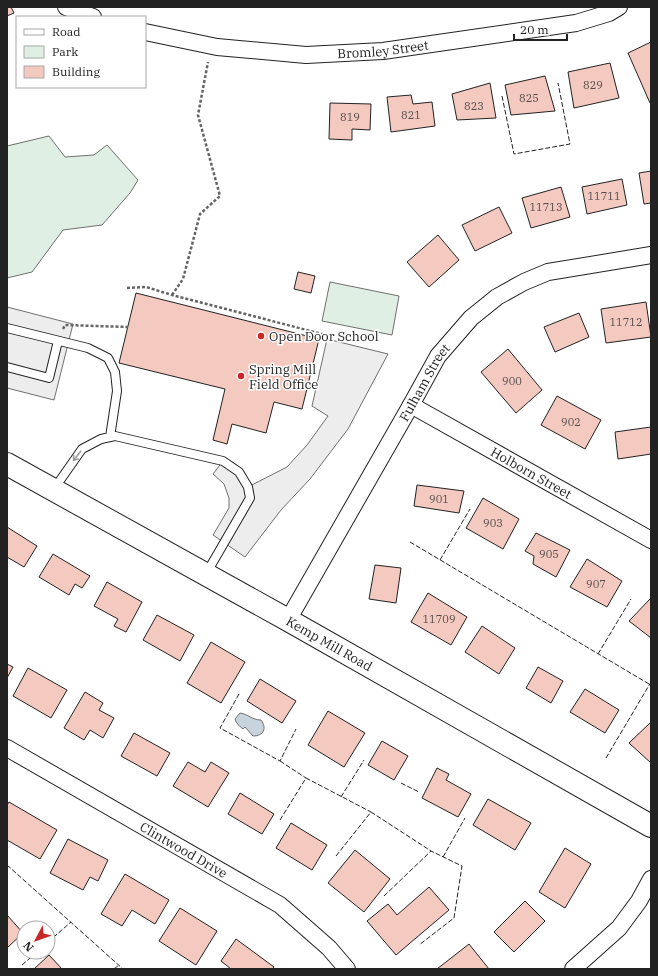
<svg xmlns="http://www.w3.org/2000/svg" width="658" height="976" font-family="'IBM Plex Serif',serif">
  <rect width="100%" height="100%" fill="#fff"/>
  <path fill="#e0efe3" stroke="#6f6f6f" d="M 49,136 L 65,157 L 94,155 L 107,145 L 138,180 L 130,193 L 102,225 L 63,230 L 32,272 L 7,278 L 7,146 Z
    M 330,282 L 399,296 L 392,335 L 322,321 Z"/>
  <path fill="#ededed" stroke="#6f6f6f" d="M 7,307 L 73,324 L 54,400 L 7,388 Z
    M 327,339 L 388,354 L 348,429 L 310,479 L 281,510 L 245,557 L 213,535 L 229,508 L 229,498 L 224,484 L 213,474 L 223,461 L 248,487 L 287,467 L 307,445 L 328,416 L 312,406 Z"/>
  <path fill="#c7d3dd" stroke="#6f6f6f" d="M 240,713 C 248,714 252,720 261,720 C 267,728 264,736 253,736 L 245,727 L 243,729 C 239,726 236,723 235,719 Z"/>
  <path fill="#f3c9c0" stroke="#222" d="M 7,7 L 11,7 L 14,13 L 7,16 Z
    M 651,42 L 651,103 L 650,103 L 628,53 Z
    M 610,63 L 619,98 L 574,108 L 568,72 Z
    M 545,76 L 555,111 L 511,115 L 505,85 Z
    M 490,83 L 496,118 L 457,120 L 452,94 Z
    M 411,95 L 413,104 L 432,102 L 435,126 L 391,132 L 387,97 Z
    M 330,103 L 371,104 L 370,130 L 352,129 L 352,140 L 329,139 Z
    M 651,171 L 651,203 L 644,204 L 639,173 Z
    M 622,179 L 627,205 L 587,214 L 582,187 Z
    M 561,187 L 570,217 L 531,228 L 522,198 Z
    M 499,207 L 512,233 L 475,251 L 462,225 Z
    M 438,235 L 459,260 L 429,287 L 407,262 Z
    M 298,272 L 315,276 L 311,293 L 294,289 Z
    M 136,293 L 319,339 L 302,409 L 274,402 L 266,433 L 232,424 L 227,444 L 213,440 L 225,389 L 119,363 Z
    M 646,302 L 651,337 L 606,343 L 601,309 Z
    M 579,313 L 589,337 L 555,352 L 544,327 Z
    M 508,349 L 542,390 L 516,413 L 481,372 Z
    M 557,396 L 601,420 L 585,449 L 541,425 Z
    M 651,427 L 651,454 L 618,459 L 615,432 Z
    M 417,485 L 464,491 L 459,513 L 414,506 Z
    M 483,498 L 519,519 L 503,549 L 466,528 Z
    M 7,527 L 37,546 L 24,567 L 7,557 Z
    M 536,533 L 570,550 L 556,577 L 533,564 L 534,556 L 525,551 Z
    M 53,554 L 90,576 L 82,588 L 75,584 L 69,595 L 39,577 Z
    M 587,559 L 622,581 L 607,607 L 570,587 Z
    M 375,565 L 401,568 L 396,603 L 369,599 Z
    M 107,582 L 142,602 L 126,632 L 114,626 L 118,619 L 94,606 Z
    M 428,593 L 467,617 L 451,645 L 411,622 Z
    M 650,599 L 651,600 L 651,638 L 629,621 Z
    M 157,615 L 194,635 L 180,661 L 143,640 Z
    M 482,626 L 515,648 L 499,674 L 465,652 Z
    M 211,642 L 245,662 L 221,703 L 187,683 Z
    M 7,664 L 13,667 L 7,678 Z
    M 538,667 L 563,681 L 551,703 L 526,688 Z
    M 28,668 L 67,690 L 51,718 L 13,696 Z
    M 260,679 L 296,701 L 282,723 L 247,701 Z
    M 585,689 L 619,710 L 605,733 L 570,712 Z
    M 85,692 L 103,703 L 99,710 L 114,718 L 103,738 L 90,730 L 84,740 L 64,728 Z
    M 328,711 L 365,733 L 344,767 L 308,745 Z
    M 651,722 L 651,763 L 629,743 Z
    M 134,733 L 170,753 L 157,776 L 121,756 Z
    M 382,741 L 408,756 L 394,780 L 368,765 Z
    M 188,762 L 205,772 L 211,762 L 229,773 L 208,807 L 173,786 Z
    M 437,768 L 449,774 L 446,780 L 471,794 L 458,817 L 422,798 Z
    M 240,793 L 274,814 L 262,834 L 228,814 Z
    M 488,799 L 531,823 L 515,850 L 473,825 Z
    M 9,802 L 57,830 L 40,859 L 7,840 L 7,805 Z
    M 291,823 L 327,845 L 312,870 L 276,848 Z
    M 68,839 L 108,860 L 98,881 L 90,877 L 83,890 L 50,873 Z
    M 565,848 L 591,864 L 565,908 L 539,892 Z
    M 355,850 L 390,879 L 364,912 L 328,883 Z
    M 125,874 L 169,900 L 155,924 L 132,910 L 122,926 L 101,914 Z
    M 429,887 L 449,910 L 396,955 L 367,921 L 388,904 L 397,915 Z
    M 525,901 L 545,921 L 514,952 L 494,932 Z
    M 180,908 L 217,931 L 196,965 L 159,941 Z
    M 7,915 L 23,933 L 7,948 Z
    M 236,939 L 274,967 L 272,969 L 231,969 L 221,961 Z
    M 469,944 L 489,969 L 437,969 Z
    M 49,955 L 62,969 L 34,969 Z"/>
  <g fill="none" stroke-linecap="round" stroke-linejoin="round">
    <g stroke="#222" stroke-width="10">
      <path id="lane" d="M 7,328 L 88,348 L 108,358 L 115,372 L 117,391 L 110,437
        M 7,367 L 49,378 L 58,341
        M 54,489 L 82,449 L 101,439 L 115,436 L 223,461 L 239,472 L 248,487 L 250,498 L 206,574"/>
    </g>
    <g stroke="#222" stroke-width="18">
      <g id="street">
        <path d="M 66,7 L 93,17"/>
        <path id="s1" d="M 145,32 L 217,47 L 306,55 L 383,51 L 576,23 L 609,13 L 619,7"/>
        <path id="s2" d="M 411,405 L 651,540"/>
        <path id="s3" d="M 288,620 L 411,405 L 438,356 L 471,318 L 497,297 L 524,282 L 548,272 L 651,255"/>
        <path id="s4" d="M 7,748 L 280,905 L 329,948 L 347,969"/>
        <path d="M 573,969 L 619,928 L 639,901 L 651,879"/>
      </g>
    </g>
    <g stroke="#222" stroke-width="24">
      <g id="secondary">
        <path id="s5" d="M 7,464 L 288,620 L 651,826"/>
      </g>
    </g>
    <path stroke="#646464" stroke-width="2.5" stroke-dasharray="3 2" stroke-linecap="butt" d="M 127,288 L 146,287 L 172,295 L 326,335
      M 172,295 L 183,279 L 200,214 L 220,196 L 198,115 L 208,62
      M 63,329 L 65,325 L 128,327"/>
    <use href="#lane" stroke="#fff" stroke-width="8"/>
    <use href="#street" stroke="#fff" stroke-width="16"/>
    <use href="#secondary" stroke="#fff" stroke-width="22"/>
    <path stroke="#222" stroke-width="1" stroke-dasharray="5 2" stroke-linecap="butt" d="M 502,96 L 514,154 L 570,144 L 558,83
      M 410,542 L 649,684
      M 440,560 L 470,509
      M 598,654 L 631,599
      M 239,694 L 220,728 L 280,761 L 296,729
      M 606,758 L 651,682
      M 280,761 L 306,778
      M 401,783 L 419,792
      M 341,797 L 364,760
      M 280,820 L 306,778 L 371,812
      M 336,856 L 371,812 L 431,851 L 462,866 L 454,918 L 419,945
      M 443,857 L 465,818
      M 7,865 L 123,969
      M 384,896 L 431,851
      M 48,942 L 71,922
      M 22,965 L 37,952
      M 114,969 L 119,965"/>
  </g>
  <defs><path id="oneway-shaft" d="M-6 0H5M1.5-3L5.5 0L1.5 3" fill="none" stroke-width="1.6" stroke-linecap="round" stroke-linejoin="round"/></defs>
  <use stroke="#9c9c9c" href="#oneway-shaft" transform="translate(77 456) rotate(129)"/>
  <g fill="#c62828" stroke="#fff" stroke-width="1.5">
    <circle cx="261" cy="336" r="4"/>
    <circle cx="241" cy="376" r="4"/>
  </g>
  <g text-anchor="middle" stroke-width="3" stroke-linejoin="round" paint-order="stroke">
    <g font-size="11" fill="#564c4a">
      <text x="593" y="89">829</text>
      <text x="529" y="102">825</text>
      <text x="474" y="110">823</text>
      <text x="411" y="119">821</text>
      <text x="350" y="121">819</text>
      <text x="604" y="200">11711</text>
      <text x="546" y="211">11713</text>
      <text x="626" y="326">11712</text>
      <text x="512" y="385">900</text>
      <text x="571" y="426">902</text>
      <text x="439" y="503">901</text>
      <text x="493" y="527">903</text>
      <text x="549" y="558">905</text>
      <text x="596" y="588">907</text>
      <text x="439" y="623">11709</text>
    </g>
    <g font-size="13" fill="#222" stroke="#fff">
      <text dy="5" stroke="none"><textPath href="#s1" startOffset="240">Bromley Street</textPath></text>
      <text dy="5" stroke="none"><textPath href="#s3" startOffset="274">Fulham Street</textPath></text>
      <text dy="5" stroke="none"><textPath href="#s2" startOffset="138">Holborn Street</textPath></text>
      <text dy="5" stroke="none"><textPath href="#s5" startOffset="369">Kemp Mill Road</textPath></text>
      <text dy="5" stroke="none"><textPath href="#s4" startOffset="204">Clintwood Drive</textPath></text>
    </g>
    <g font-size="13" fill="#222" stroke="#fff" text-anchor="start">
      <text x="269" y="341">Open Door School</text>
      <text x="249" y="374">Spring Mill<tspan x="249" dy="15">Field Office</tspan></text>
    </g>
  </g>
  <rect width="658" height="976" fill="none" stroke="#222222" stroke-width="16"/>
  <rect x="16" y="16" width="130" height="72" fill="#ffffff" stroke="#a7a7a7"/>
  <rect x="24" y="29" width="20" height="6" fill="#ffffff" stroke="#a7a7a7"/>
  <text x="52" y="36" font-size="12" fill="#222222">Road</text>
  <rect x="24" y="46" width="20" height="12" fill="#e0efe3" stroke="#a7a7a7"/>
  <text x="52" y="56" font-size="12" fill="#222222">Park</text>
  <rect x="24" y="66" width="20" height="12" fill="#f3c9c0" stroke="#a7a7a7"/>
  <text x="52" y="76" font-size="12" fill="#222222">Building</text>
  <g transform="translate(36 940) rotate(229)"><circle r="19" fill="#ffffff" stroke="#a7a7a7"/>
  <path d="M0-3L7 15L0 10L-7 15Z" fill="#c62828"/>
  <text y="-6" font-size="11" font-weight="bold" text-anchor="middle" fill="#222222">N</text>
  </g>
  <path d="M514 34v6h53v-6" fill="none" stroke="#222222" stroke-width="2"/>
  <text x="520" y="34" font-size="12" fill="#222222" stroke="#ffffff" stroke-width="3" paint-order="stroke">20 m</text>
</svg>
